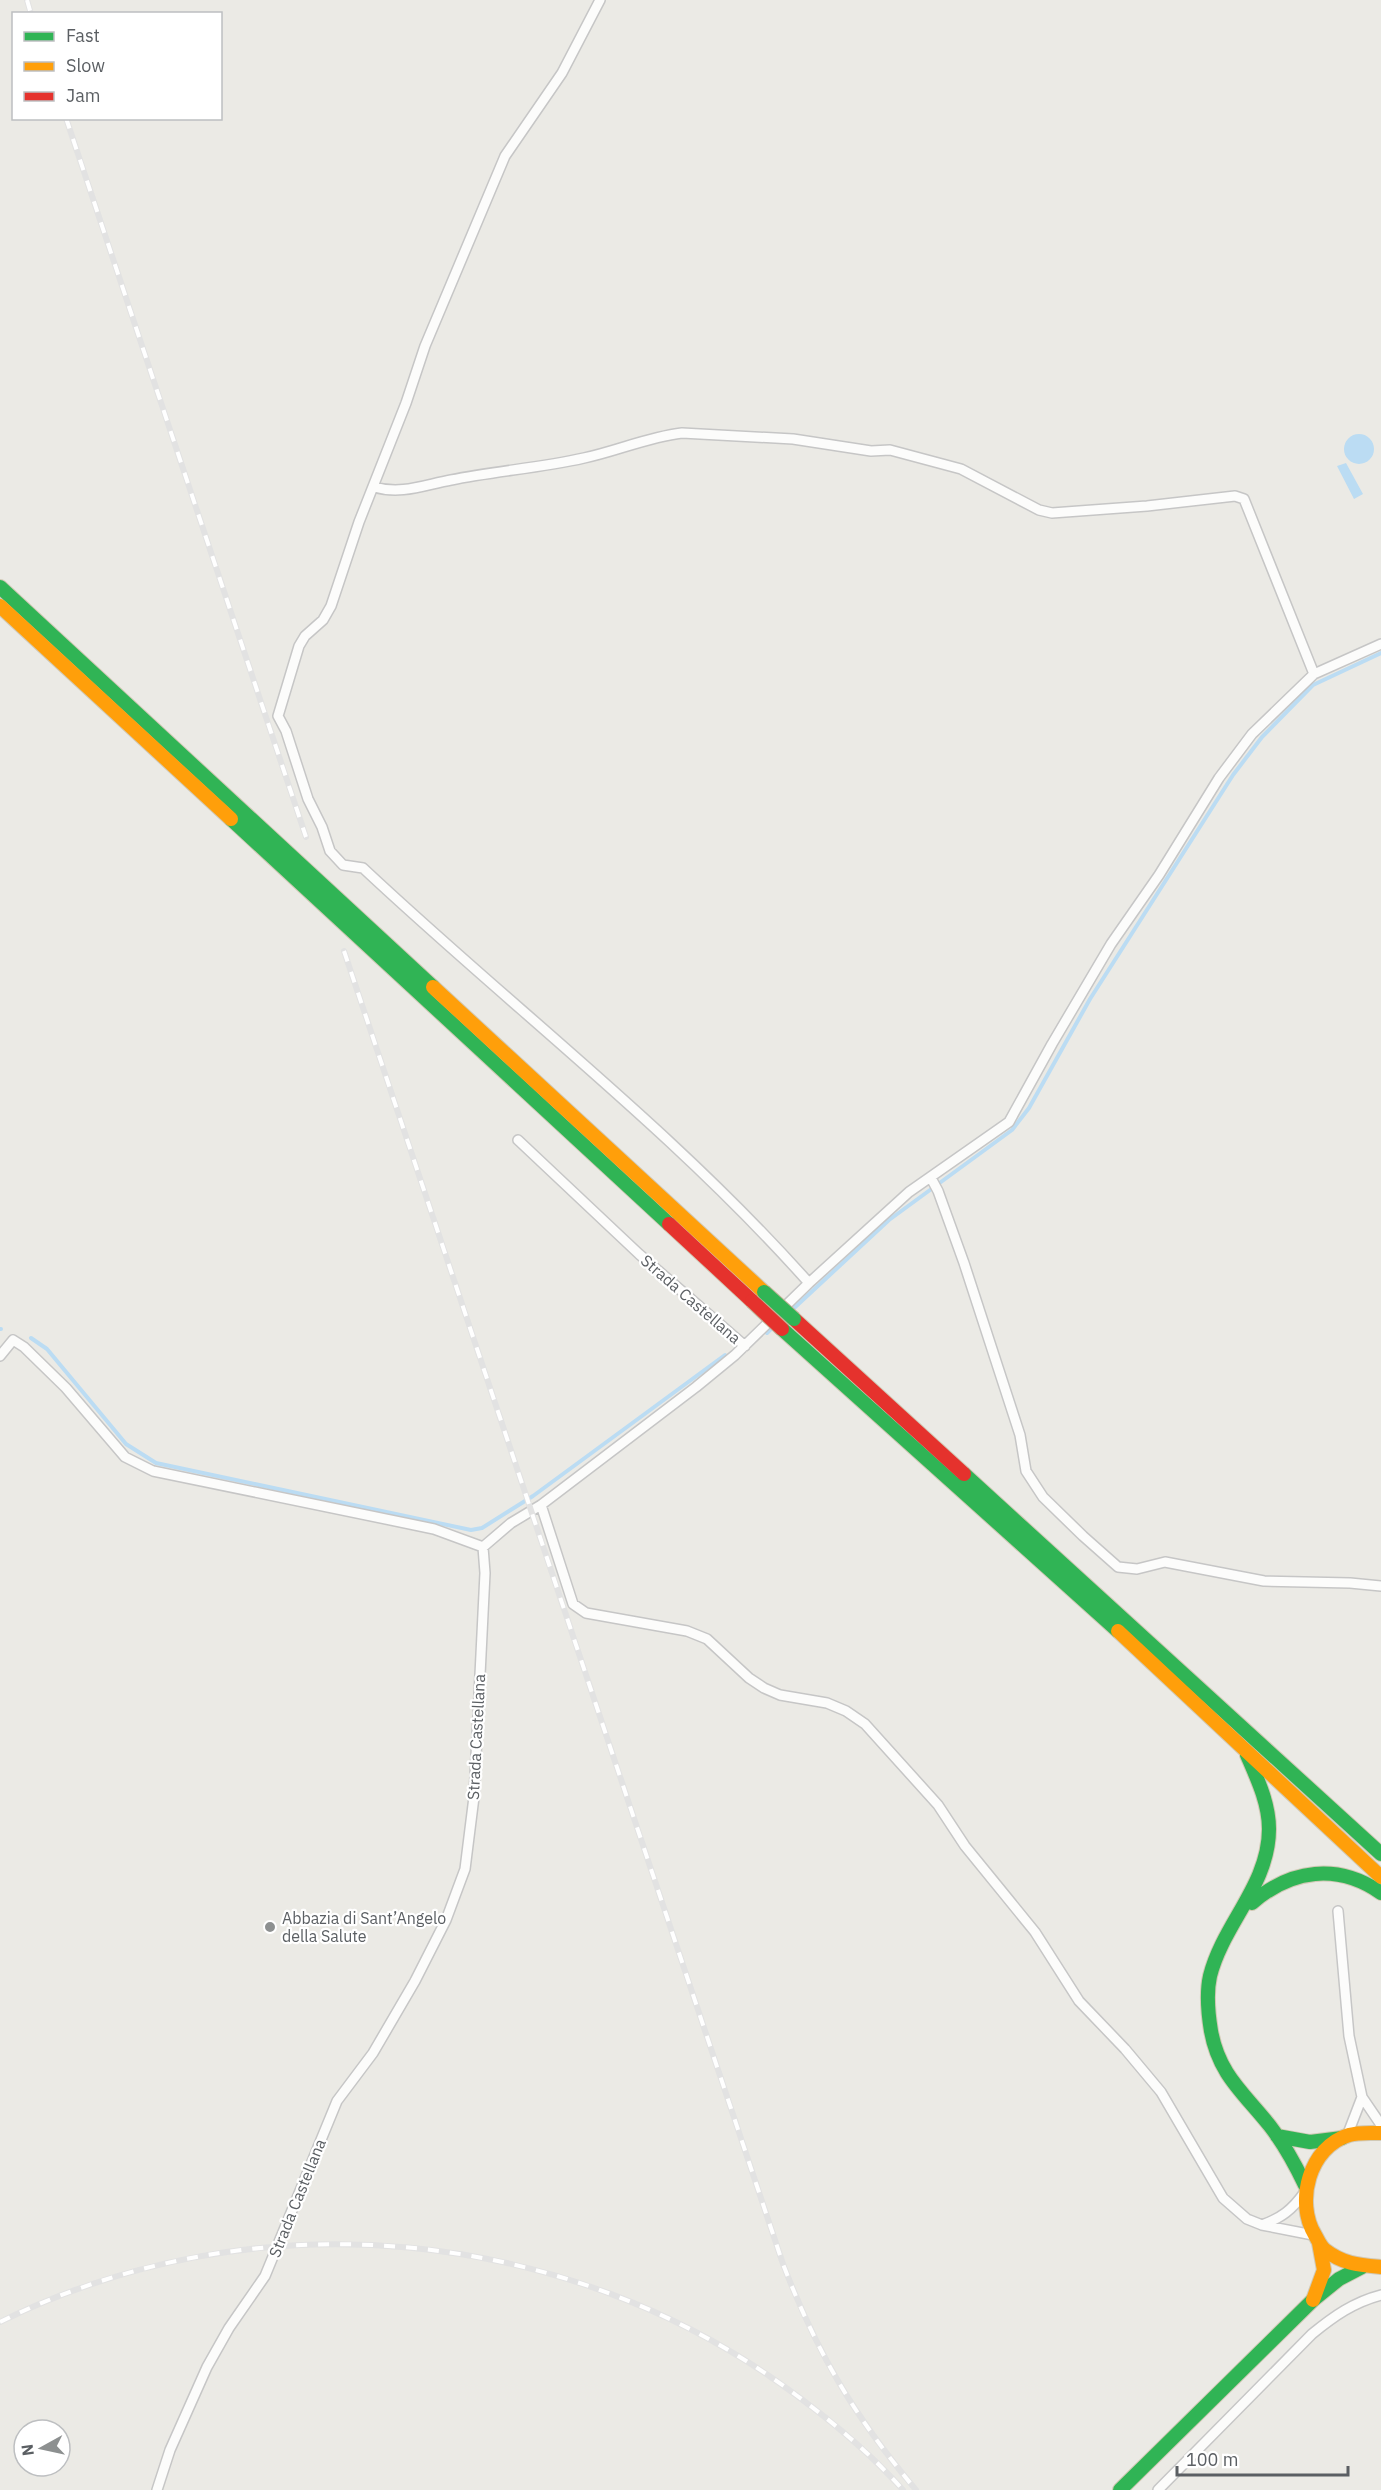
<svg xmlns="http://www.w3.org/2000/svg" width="1381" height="2490" font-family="'IBM Plex Sans',sans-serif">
  <rect width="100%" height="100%" fill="#ebeae5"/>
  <path fill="#bbdcf3" d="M1344 449a15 15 0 1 1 30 0a15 15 0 1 1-30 0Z
    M 1346,463 L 1363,494 L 1354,499 L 1337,466 Z"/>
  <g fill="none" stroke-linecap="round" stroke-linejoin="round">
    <path stroke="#bbdcf3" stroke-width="4" d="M 792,1310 L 889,1220 L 1012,1130 L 1029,1108 L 1090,999 L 1233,775 L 1262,737 L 1313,685 L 1381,653
      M 0,1329 L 1,1329
      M 767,1333 L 773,1327
      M 31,1338 L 47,1349 L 126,1444 L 156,1463 L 471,1530 L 482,1528 L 533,1496 L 725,1355"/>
    <g stroke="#c6c6c6" stroke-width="12">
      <path id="street" d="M 600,0 L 562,73 L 505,156 L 425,346 L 406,403 L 359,522 L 331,606 L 323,620 L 305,636 L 299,646 L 278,716 L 286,731 L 308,799 L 322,827 L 330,851 L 343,865 L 363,868 C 511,1007 674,1131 809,1283
        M 374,487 C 401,495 424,485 451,480 C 495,471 540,468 584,458 C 617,451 648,437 682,433 L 793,439 L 871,451 L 890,450 L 961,469 L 1039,510 L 1052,513 L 1147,506 L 1235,496 L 1244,499 L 1314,674
        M 518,1140 L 639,1254 L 745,1346
        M 931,1178 L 938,1191 L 964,1263 L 1020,1435 L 1026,1471 L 1043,1497 L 1083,1536 L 1118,1567 L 1137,1569 L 1165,1562 L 1264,1581 L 1350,1583 L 1381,1586
        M 0,1356 L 13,1340 L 24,1347 L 66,1388 L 125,1457 L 153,1471 L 434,1529 L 483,1547
        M 541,1505 L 573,1604 L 586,1613 L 687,1631 L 707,1639 L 749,1678 L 764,1688 L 780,1695 L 827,1703 L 846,1711 L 865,1724 L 938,1805 L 965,1846 L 1035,1932 L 1079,2001 L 1125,2049 L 1161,2092 L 1223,2198 L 1247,2219 L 1262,2225 L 1313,2235
        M 1338,1911 L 1349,2036 L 1362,2097 L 1381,2125
        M 1347,2136 L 1362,2097
        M 1262,2225 C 1281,2218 1292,2210 1304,2193
        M 157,2490 L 170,2450 L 207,2367 L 229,2328 L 265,2276 L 337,2101 L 373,2053 L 415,1981 L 446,1920 L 465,1869 L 474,1797 L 485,1573 L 483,1547 L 511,1523 L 541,1505 L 696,1387 L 735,1355 L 809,1283 L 909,1192 L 1009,1122 L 1052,1044 L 1111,944 L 1159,875 L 1219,778 L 1252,734 L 1314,674 L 1381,644
        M 1158,2490 L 1312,2334 C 1334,2316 1354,2302 1381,2295"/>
    </g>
    <g stroke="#d1c9b5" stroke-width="16">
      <path id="fast" d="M 0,587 L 433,987
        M 231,819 L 669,1224
        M 782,1329 L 1118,1631
        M 964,1474 L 1381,1854
        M 1247,1755 C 1257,1778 1269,1803 1269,1829 C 1269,1885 1223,1924 1210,1976 C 1206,1994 1208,2013 1211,2031 C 1219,2075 1244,2093 1270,2126 C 1284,2144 1295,2164 1305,2185
        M 1252,1903 C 1291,1869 1338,1863 1381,1893
        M 1277,2136 L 1310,2142 L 1342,2138
        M 1120,2490 L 1313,2300 L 1339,2279 L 1362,2267"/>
    </g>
    <g stroke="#d1c9b5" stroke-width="16">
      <path id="slow" d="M 0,606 L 231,819
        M 433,987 L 764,1292
        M 1118,1631 L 1381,1877
        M 1381,2133 C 1371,2133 1358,2132 1349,2135 C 1309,2147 1295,2202 1315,2235 C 1318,2240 1320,2246 1325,2250 C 1343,2264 1359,2265 1381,2267
        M 1313,2300 L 1324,2270 L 1319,2243"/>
    </g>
    <g stroke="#d1c9b5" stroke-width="16">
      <path id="jam" d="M 669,1224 L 752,1301
        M 794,1319 L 964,1474"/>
    </g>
    <use href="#street" stroke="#fcfcfb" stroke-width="9"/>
    <use href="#fast" stroke="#30b455" stroke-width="14"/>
    <use href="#slow" stroke="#ff9f0a" stroke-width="14"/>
    <use href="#jam" stroke="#e5322d" stroke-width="14"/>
    <g stroke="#e2e2e2" stroke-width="6">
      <path id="rail" d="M 27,0 L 31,14
        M 66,118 L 306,837
        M 344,951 L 783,2264 C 818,2355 854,2416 916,2490
        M 0,2322 C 255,2196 568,2225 796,2395 C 834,2423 871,2454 903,2490"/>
    </g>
    <use href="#rail" stroke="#fff" stroke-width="4" stroke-dasharray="11" stroke-linecap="butt"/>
    <g stroke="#c0b295" stroke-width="16" stroke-linecap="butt">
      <path id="fast-bridge" d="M 764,1292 L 794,1319"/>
    </g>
    <g stroke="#c0b295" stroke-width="16" stroke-linecap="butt">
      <path id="jam-bridge" d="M 752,1301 L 782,1329"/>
    </g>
    <use href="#fast-bridge" stroke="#30b455" stroke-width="14"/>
    <use href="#jam-bridge" stroke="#e5322d" stroke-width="14"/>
  </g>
  <circle fill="#8d9090" stroke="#fff" stroke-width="2" cx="270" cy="1927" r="6"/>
  <g text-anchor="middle" stroke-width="4.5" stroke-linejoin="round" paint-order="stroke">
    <g font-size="16" fill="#5b5f63" stroke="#fff">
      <text transform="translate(691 1299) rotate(41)" y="6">Strada Castellana</text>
      <text transform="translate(476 1737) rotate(-87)" y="6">Strada Castellana</text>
      <text transform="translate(297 2198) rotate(-68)" y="6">Strada Castellana</text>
    </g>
    <g font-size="16" fill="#5b5f63" stroke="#fff" text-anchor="start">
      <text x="282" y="1924">Abbazia di Sant’Angelo<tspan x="282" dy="18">della Salute</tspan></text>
    </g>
  </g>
  <rect x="12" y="12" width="210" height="108" fill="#ffffff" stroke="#bdbfc1" stroke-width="1.5"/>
  <rect x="24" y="32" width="30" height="9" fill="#30b455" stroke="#bdbfc1" stroke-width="1.5"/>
  <text x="66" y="42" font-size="18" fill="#5b5f63">Fast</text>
  <rect x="24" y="62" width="30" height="9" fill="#ff9f0a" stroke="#bdbfc1" stroke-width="1.5"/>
  <text x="66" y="72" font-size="18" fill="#5b5f63">Slow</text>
  <rect x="24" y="92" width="30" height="9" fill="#e5322d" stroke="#bdbfc1" stroke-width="1.5"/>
  <text x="66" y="102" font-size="18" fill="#5b5f63">Jam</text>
  <g transform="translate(42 2448) rotate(262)"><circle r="28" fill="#ffffff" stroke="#bdbfc1" stroke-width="1.5"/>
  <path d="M0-4.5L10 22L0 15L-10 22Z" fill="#8d9090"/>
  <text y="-9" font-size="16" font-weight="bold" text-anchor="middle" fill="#5b5f63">N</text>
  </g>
  <path d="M1177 2466v9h171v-9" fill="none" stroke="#5b5f63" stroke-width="3"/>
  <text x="1186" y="2466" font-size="18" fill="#5b5f63" stroke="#ffffff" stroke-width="4.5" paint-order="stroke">100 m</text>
</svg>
